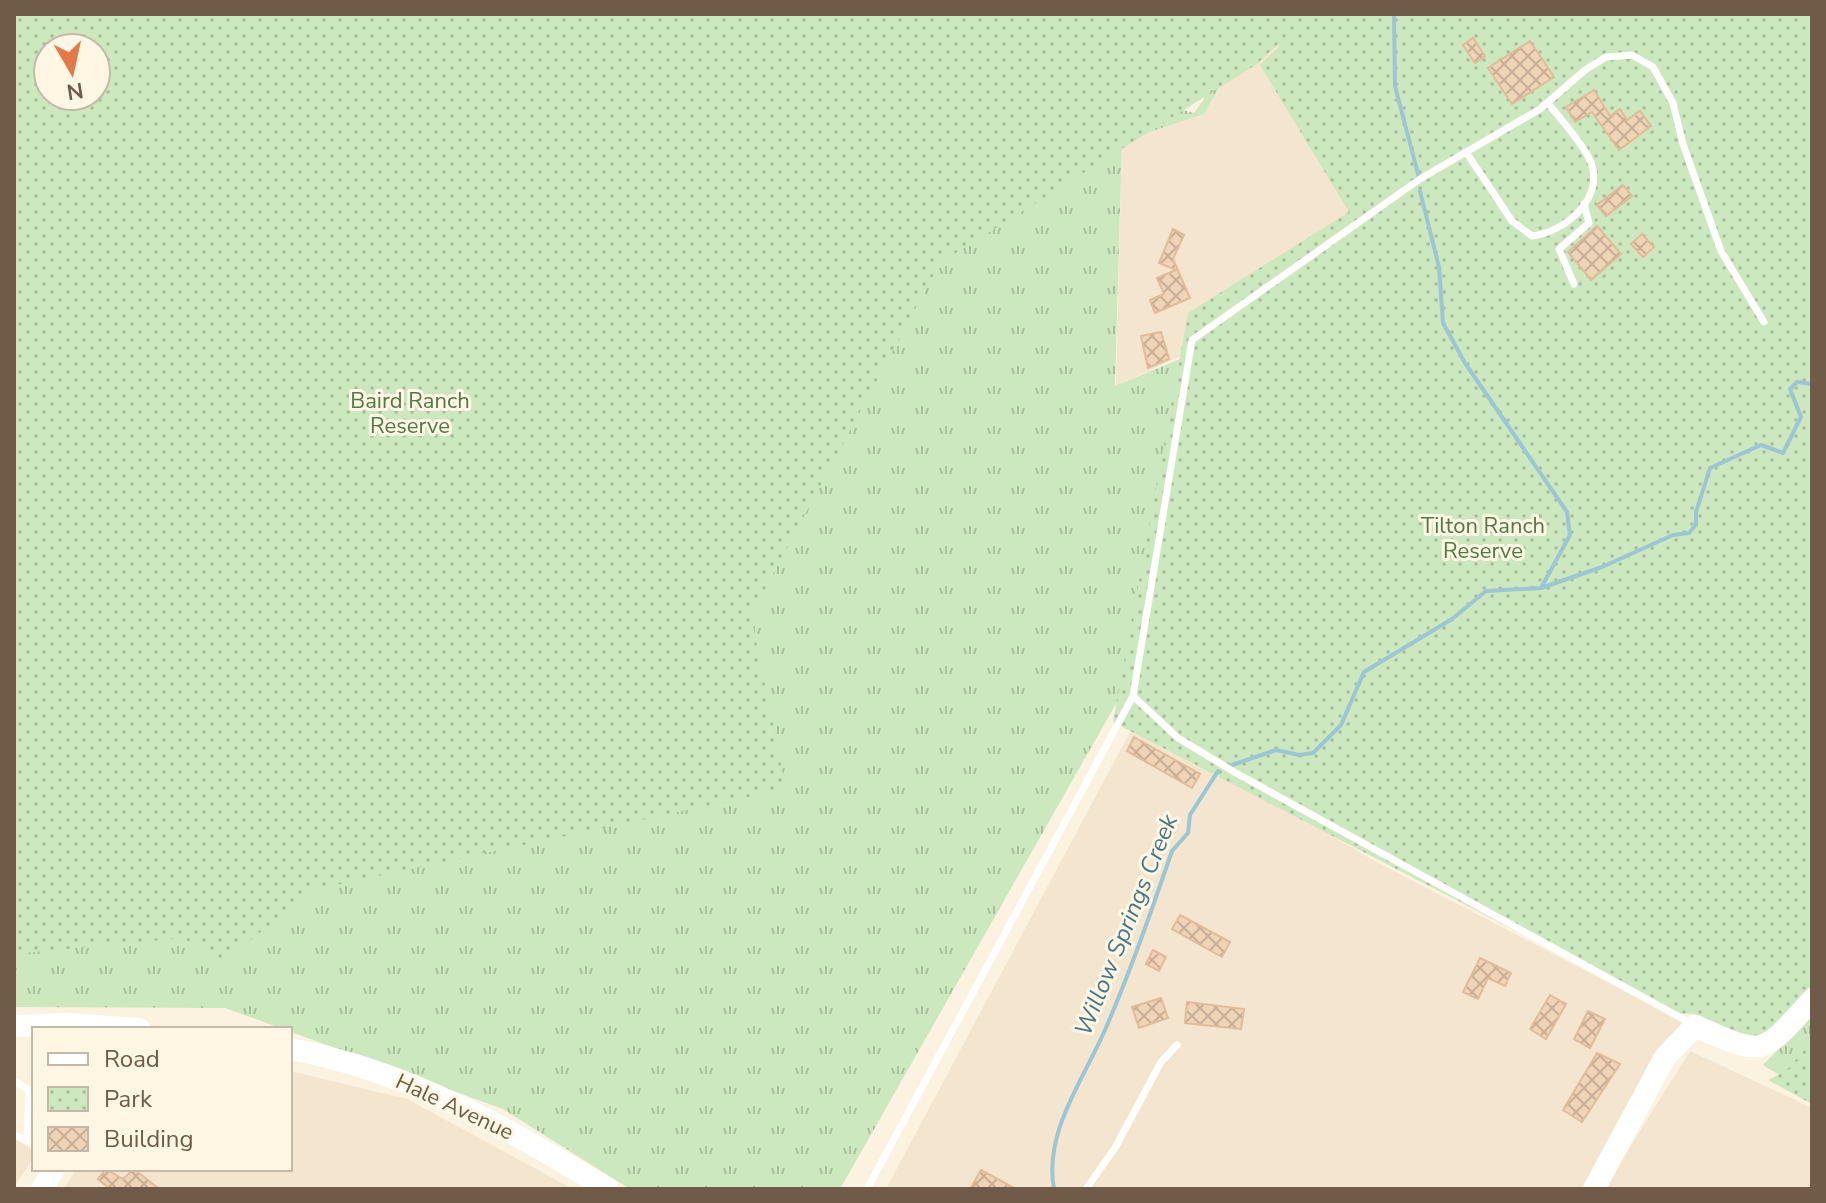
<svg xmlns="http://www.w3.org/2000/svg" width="1826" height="1203" font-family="'Nunito Sans',sans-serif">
  <defs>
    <pattern id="grass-tufts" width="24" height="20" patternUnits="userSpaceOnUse" patternTransform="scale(2)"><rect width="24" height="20" fill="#cbe8be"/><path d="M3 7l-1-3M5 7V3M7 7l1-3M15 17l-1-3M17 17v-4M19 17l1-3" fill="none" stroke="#a9bf9c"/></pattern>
    <pattern id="park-dots" width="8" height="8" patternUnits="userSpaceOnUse" patternTransform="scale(2)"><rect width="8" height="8" fill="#cbe8be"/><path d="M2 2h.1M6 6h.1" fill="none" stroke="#a9bf9c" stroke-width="1.8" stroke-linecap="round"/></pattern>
    <pattern id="building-cross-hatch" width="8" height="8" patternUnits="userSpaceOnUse" patternTransform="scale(2)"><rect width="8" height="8" fill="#f0d4b7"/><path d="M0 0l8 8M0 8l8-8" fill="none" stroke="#c7af97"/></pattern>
  </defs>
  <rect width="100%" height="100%" fill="#fbf3df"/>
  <path fill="#f3e5ce" d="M 1389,14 L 1582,14 L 1205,345 L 1116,386 L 1122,141 L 1204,114 L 1233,64 L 1357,17 Z
    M 1137,719 L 1371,859 L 1682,1021 L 1588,1189 L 886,1189 Z
    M 1690,1051 L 1812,1108 L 1812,1189 L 1604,1189 Z
    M 290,1071 L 407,1099 L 573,1189 L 64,1189 L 76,1169 L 290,1169 Z
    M 14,1138 L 34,1151 L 34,1157 L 14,1187 Z"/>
  <path fill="url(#grass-tufts)" fill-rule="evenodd" d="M 14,14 L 1175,108 L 1194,113 L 1204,99 L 1203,91 L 1277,14 L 1389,14 L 1357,17 L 1233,63 L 1204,114 L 1122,141 L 1115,386 L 1185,357 L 1117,702 L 840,1189 L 630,1189 L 503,1109 L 225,1008 L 14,1007 ZM 48,48 L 96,48 L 96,96 L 48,96 Z
    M 1812,1014 L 1812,1095 L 1763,1065 Z"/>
  <path fill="url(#park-dots)" fill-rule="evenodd" d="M 14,14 L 1309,14 L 1257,64 L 940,263 L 751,615 L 786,789 L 317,889 L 224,960 L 182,938 L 14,954 ZM 48,48 L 96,48 L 96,96 L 48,96 Z
    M 1313,14 L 1812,14 L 1812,984 C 1799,999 1786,1017 1771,1030 C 1743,1053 1708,1005 1678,1015 L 1113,722 L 1188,313 L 1349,212 L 1260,65 Z
    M 1812,1041 L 1812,1104 L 1768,1080 L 1786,1071 Z"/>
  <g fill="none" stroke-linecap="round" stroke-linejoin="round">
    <path stroke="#9bc6d5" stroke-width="4" d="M 1394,14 L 1395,86 L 1419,178
      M 1420,191 L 1439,267 L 1443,323 L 1465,363 L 1567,512 L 1570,535 L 1541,588
      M 1232,765 L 1276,750 L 1299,755 L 1313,753 L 1341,725 L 1364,672 L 1452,619 L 1486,591 L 1541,588 L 1602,567 L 1673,535 L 1689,533 L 1696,525 L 1696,512 L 1710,468 L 1761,445 L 1783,453 L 1801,417 L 1790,389 L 1797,382 L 1812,384
      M 1054,1189 C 1043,1130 1087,1075 1108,1023 C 1132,967 1152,909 1172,851 L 1188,833 L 1190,815 L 1218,771"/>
  </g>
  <path fill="url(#building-cross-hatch)" stroke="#e2bc98" stroke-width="2" d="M 1473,38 L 1485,56 L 1475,63 L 1463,45 Z
    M 1530,41 L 1554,77 L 1512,104 L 1488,68 Z
    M 1594,90 L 1610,116 L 1620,109 L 1627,120 L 1640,111 L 1651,126 L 1619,150 L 1592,112 L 1575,122 L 1566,107 Z
    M 1623,185 L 1632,196 L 1606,216 L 1597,205 Z
    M 1597,226 L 1621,254 L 1591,280 L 1568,252 Z
    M 1173,229 L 1184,235 L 1173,259 L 1190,298 L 1155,313 L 1150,300 L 1164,294 L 1157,278 L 1176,270 L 1159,263 Z
    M 1642,234 L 1654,247 L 1643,257 L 1631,244 Z
    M 1161,332 L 1169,359 L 1148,368 L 1141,336 Z
    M 1134,737 L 1200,774 L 1192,788 L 1127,751 Z
    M 1180,915 L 1230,942 L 1222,957 L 1172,929 Z
    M 1153,950 L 1166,957 L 1159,971 L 1146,964 Z
    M 1480,958 L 1511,973 L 1505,986 L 1488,978 L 1478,999 L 1463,992 Z
    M 1550,995 L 1566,1004 L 1546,1039 L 1530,1029 Z
    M 1161,998 L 1168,1018 L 1139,1028 L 1132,1007 Z
    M 1187,1002 L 1244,1009 L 1241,1029 L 1185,1023 Z
    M 1588,1011 L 1605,1019 L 1590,1048 L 1574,1039 Z
    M 1597,1053 L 1620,1064 L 1582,1122 L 1563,1110 Z
    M 106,1169 L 123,1179 L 134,1169 L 159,1189 L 110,1189 L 98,1179 Z
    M 981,1170 L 1016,1189 L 970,1189 Z"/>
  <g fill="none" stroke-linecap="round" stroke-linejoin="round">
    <path stroke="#fff" stroke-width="7" d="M 1466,152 L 1512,221 L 1532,236 C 1566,232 1608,196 1589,158 C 1579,139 1561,120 1548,103
      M 1574,284 L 1559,249 L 1589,223 L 1584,204
      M 1133,696 L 1178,738 L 1236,773 L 1692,1024
      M 14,1081 L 29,1090 L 27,1138
      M 14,1135 L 34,1144
      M 867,1189 L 1133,696 L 1192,340 L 1420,179 L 1540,109 L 1585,70 L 1606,57 L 1632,55 L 1653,67 L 1673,103 L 1683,144 L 1721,251 L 1764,322
      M 1086,1189 L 1115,1148 L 1161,1062 L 1177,1045"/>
    <path stroke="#fff" stroke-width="22" d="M 14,1026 L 68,1024 L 139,1029
      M 290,1049 C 407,1070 508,1128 608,1189
      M 42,1189 L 54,1169
      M 1594,1189 L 1665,1057 L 1695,1026 C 1765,1057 1761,1056 1812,1000"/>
  </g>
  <g text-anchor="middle" stroke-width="6" stroke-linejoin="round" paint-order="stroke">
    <g font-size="22" fill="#4e7c43" stroke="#fff7e4">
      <text x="410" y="408">Baird Ranch<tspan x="410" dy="25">Reserve</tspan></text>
      <text x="1483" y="533">Tilton Ranch<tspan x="1483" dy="25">Reserve</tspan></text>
    </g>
    <g font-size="22" fill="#705a48" stroke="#fff7e4">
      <text transform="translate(455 1106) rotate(25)" y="8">Hale Avenue</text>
    </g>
    <g font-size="24" font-style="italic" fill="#45788a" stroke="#fff7e4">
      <text transform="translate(1126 925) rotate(-68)" y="8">Willow Springs Creek</text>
    </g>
  </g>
  <rect width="1826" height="1203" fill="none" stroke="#705a48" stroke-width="32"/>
  <rect x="32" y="1027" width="260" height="144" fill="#fff7e4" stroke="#c6b8a6" stroke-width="2"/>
  <rect x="48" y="1053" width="40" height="12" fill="#ffffff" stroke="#c6b8a6" stroke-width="2"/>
  <text x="104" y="1067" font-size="24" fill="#705a48">Road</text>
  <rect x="48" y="1087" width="40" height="24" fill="url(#park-dots)" stroke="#c6b8a6" stroke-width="2"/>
  <text x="104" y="1107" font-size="24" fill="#705a48">Park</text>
  <rect x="48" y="1127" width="40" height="24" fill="url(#building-cross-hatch)" stroke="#c6b8a6" stroke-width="2"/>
  <text x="104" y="1147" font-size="24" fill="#705a48">Building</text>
  <g transform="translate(72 72) rotate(171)"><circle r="38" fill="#fff7e4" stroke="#c6b8a6" stroke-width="2"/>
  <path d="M0-6L14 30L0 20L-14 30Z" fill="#e37946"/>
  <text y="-12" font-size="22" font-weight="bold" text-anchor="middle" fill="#705a48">N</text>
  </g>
</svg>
